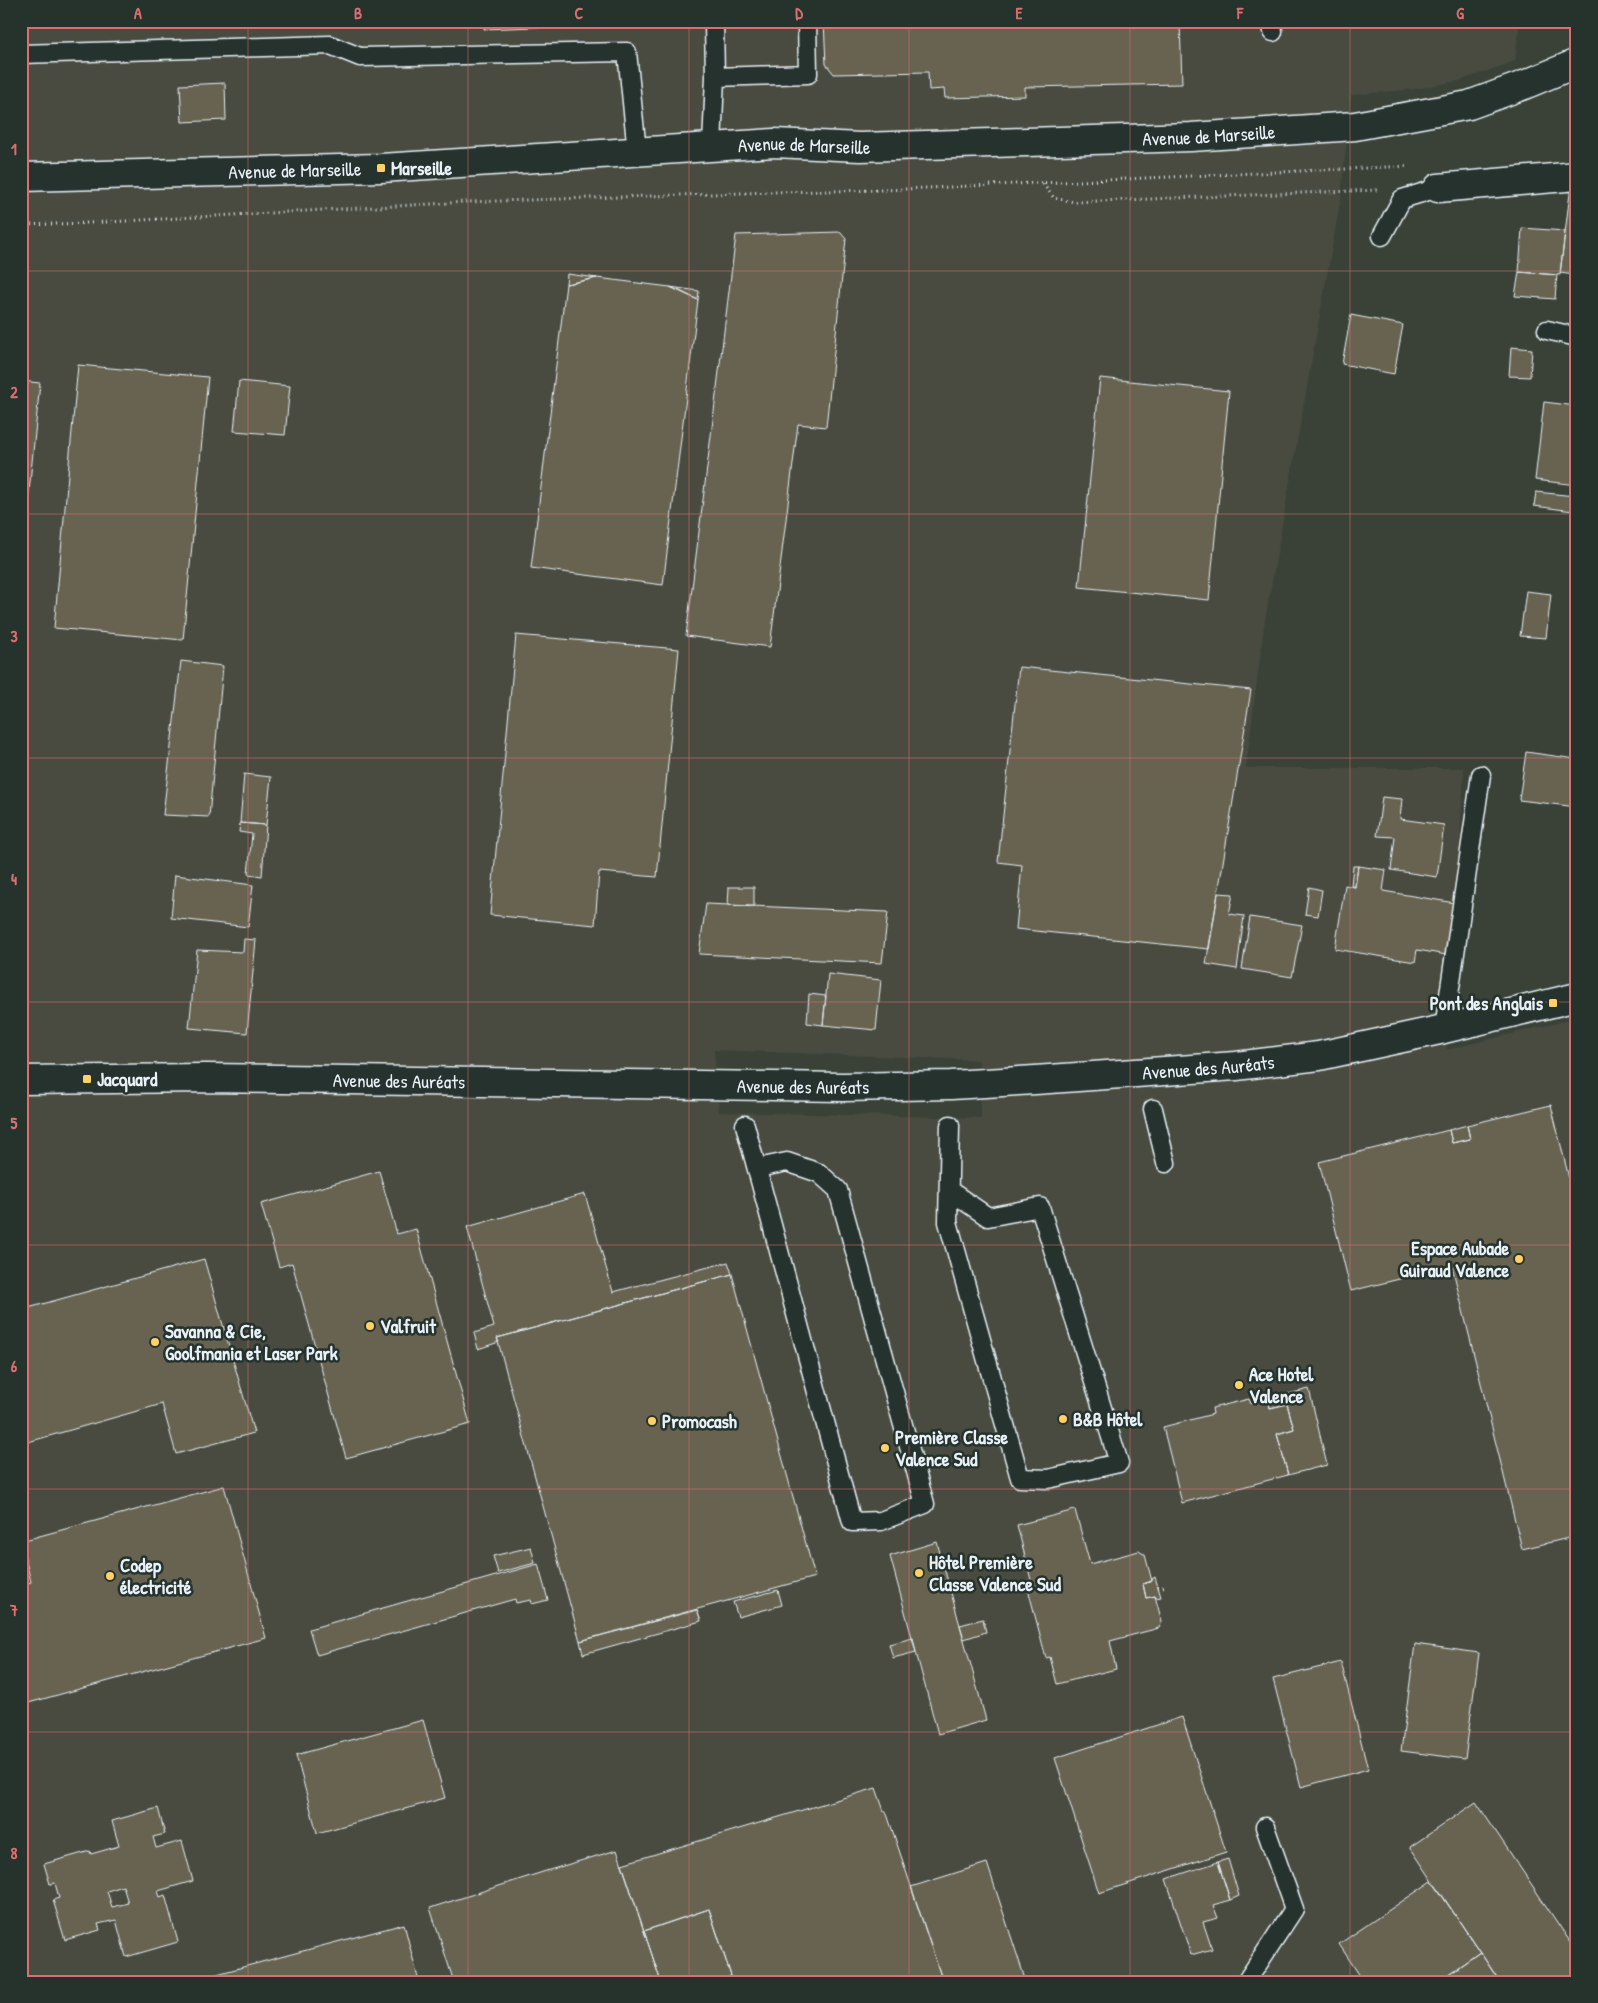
<svg xmlns="http://www.w3.org/2000/svg" width="1598" height="2003" font-family="'Patrick Hand',sans-serif">
  <rect width="100%" height="100%" fill="#3a4238"/>
  <filter id="ink" filterUnits="userSpaceOnUse"><feTurbulence type="fractalNoise" baseFrequency=".02" numOctaves="2"/><feDisplacementMap in="SourceGraphic" scale="10" xChannelSelector="R" yChannelSelector="G"/><feConvolveMatrix kernelMatrix="1 2 1 2 8 2 1 2 1" color-interpolation-filters="sRGB"/></filter>
  <g filter="url(#ink)">
    <path fill="#484c40" fill-rule="evenodd" d="M 21,21 L 1528,21 L 1519,27 L 1515,61 L 1462,80 L 1415,89 L 1351,95 L 1341,197 L 1264,626 L 1246,768 L 1464,768 L 1453,963 L 1446,1050 L 1577,1018 L 1577,1982 L 21,1982 ZM 714,1050 L 979,1060 L 981,1118 L 719,1112 Z"/>
    <path fill="#686451" stroke="#e8f1f8" fill-rule="evenodd" d="M 484,21 L 633,21 L 633,23 L 484,29 Z
      M 824,21 L 1180,21 L 1182,84 L 1025,87 L 1025,96 L 945,98 L 944,89 L 929,90 L 928,72 L 834,74 L 826,64 Z
      M 225,83 L 226,120 L 182,122 L 180,85 Z
      M 1577,184 L 1577,260 L 1574,275 L 1560,273 L 1571,185 Z
      M 1522,228 L 1565,231 L 1560,275 L 1519,272 Z
      M 840,232 L 846,239 L 826,427 L 798,424 L 770,647 L 686,636 L 736,235 Z
      M 1519,272 L 1557,275 L 1555,299 L 1515,296 Z
      M 567,274 L 597,278 L 566,284 Z
      M 597,278 L 670,287 L 698,300 L 663,585 L 531,568 L 566,284 Z
      M 670,287 L 699,291 L 698,300 L 682,292 Z
      M 1351,315 L 1403,325 L 1394,374 L 1342,364 Z
      M 1511,347 L 1532,349 L 1530,377 L 1509,376 Z
      M 78,365 L 208,377 L 183,640 L 54,628 Z
      M 1100,378 L 1229,391 L 1209,600 L 1079,587 Z
      M 21,381 L 40,383 L 21,571 Z
      M 239,381 L 290,386 L 285,435 L 234,431 Z
      M 1544,402 L 1577,406 L 1577,485 L 1535,480 Z
      M 1536,492 L 1575,496 L 1573,511 L 1534,506 Z
      M 1526,591 L 1551,594 L 1546,638 L 1520,636 Z
      M 516,635 L 679,649 L 657,877 L 599,872 L 595,925 L 490,915 Z
      M 181,661 L 223,666 L 209,817 L 163,815 Z
      M 1019,667 L 1251,690 L 1209,949 L 1016,929 L 1022,865 L 998,862 Z
      M 1577,750 L 1577,807 L 1519,800 L 1526,752 L 1576,759 Z
      M 244,774 L 271,777 L 266,825 L 240,823 Z
      M 1382,797 L 1402,799 L 1400,819 L 1444,825 L 1437,877 L 1391,870 L 1395,837 L 1377,836 Z
      M 240,823 L 266,825 L 262,876 L 248,874 L 252,834 L 239,832 Z
      M 1353,866 L 1358,866 L 1355,887 L 1351,886 Z
      M 1358,866 L 1386,870 L 1383,891 L 1455,903 L 1447,955 L 1417,950 L 1415,962 L 1335,949 L 1345,885 L 1355,887 Z
      M 175,875 L 253,885 L 248,927 L 171,918 Z
      M 729,887 L 754,887 L 754,907 L 728,905 Z
      M 1309,887 L 1322,890 L 1318,916 L 1305,914 Z
      M 1218,893 L 1233,894 L 1229,914 L 1244,916 L 1237,969 L 1206,964 Z
      M 706,904 L 888,912 L 882,963 L 699,954 Z
      M 1250,917 L 1302,925 L 1292,977 L 1242,969 Z
      M 244,939 L 256,940 L 247,1033 L 189,1028 L 197,950 L 243,952 Z
      M 828,974 L 881,980 L 876,1030 L 823,1025 Z
      M 809,994 L 826,996 L 823,1025 L 807,1023 Z
      M 1551,1105 L 1577,1211 L 1577,1536 L 1522,1549 L 1452,1266 L 1351,1291 L 1319,1162 L 1449,1130 L 1452,1143 L 1470,1139 L 1467,1125 Z
      M 1467,1125 L 1470,1139 L 1452,1143 L 1449,1130 Z
      M 379,1171 L 397,1234 L 416,1229 L 470,1424 L 346,1458 L 292,1263 L 279,1267 L 261,1204 Z
      M 585,1194 L 613,1292 L 728,1262 L 732,1274 L 497,1338 L 499,1342 L 478,1349 L 474,1333 L 494,1327 L 467,1227 Z
      M 204,1259 L 254,1433 L 176,1454 L 162,1404 L 21,1444 L 21,1310 Z
      M 732,1274 L 815,1577 L 580,1641 L 497,1338 Z
      M 1309,1389 L 1327,1465 L 1288,1475 L 1277,1434 L 1294,1429 L 1287,1404 L 1270,1408 L 1268,1399 Z
      M 1249,1399 L 1251,1404 L 1268,1399 L 1270,1408 L 1287,1404 L 1294,1429 L 1277,1434 L 1288,1475 L 1182,1503 L 1163,1427 L 1213,1414 L 1212,1408 Z
      M 224,1486 L 266,1638 L 21,1705 L 21,1585 L 31,1582 L 21,1541 Z
      M 1075,1510 L 1090,1564 L 1139,1551 L 1145,1555 L 1152,1581 L 1143,1584 L 1146,1598 L 1155,1596 L 1162,1622 L 1159,1628 L 1110,1641 L 1116,1669 L 1057,1684 L 1050,1657 L 1046,1658 L 1026,1581 L 1031,1580 L 1017,1525 Z
      M 937,1542 L 986,1720 L 938,1734 L 890,1556 Z
      M 531,1547 L 535,1563 L 498,1573 L 493,1556 Z
      M 538,1564 L 548,1600 L 532,1604 L 531,1600 L 516,1603 L 515,1599 L 317,1655 L 309,1629 Z
      M 1155,1577 L 1161,1597 L 1156,1598 L 1155,1596 L 1146,1598 L 1143,1584 L 1152,1581 L 1152,1579 Z
      M 778,1590 L 782,1605 L 738,1617 L 733,1602 Z
      M 697,1610 L 701,1621 L 583,1654 L 580,1641 Z
      M 983,1619 L 986,1632 L 964,1639 L 960,1625 Z
      M 913,1638 L 916,1652 L 893,1658 L 889,1644 Z
      M 1415,1644 L 1479,1653 L 1465,1759 L 1401,1751 Z
      M 1341,1662 L 1368,1769 L 1301,1787 L 1273,1679 Z
      M 1182,1717 L 1226,1852 L 1099,1893 L 1055,1758 Z
      M 423,1720 L 445,1798 L 317,1833 L 296,1755 Z
      M 876,1788 L 884,1811 L 886,1811 L 943,1982 L 733,1982 L 709,1909 L 644,1931 L 622,1864 Z
      M 1476,1802 L 1577,1952 L 1577,1982 L 1500,1982 L 1410,1847 Z
      M 158,1808 L 165,1834 L 153,1837 L 156,1848 L 182,1841 L 193,1881 L 158,1891 L 160,1897 L 165,1895 L 178,1942 L 126,1957 L 116,1920 L 98,1924 L 100,1930 L 65,1940 L 53,1900 L 59,1898 L 55,1883 L 50,1884 L 44,1864 L 90,1851 L 91,1854 L 119,1846 L 112,1821 ZM 123,1886 L 128,1903 L 112,1907 L 107,1891 Z
      M 617,1850 L 661,1982 L 454,1982 L 430,1908 L 546,1871 Z
      M 1228,1859 L 1239,1896 L 1230,1900 L 1218,1862 Z
      M 1218,1862 L 1230,1900 L 1213,1905 L 1218,1918 L 1203,1922 L 1212,1949 L 1191,1955 L 1166,1879 Z
      M 987,1863 L 1026,1982 L 943,1982 L 911,1887 Z
      M 1432,1881 L 1480,1952 L 1437,1982 L 1364,1982 L 1339,1944 Z
      M 709,1909 L 731,1976 L 715,1982 L 661,1982 L 644,1931 Z
      M 404,1924 L 419,1982 L 187,1982 Z
      M 1480,1952 L 1500,1982 L 1437,1982 Z"/>
    <g fill="none" stroke-linecap="round" stroke-linejoin="round">
      <g stroke="#e8f1f8" stroke-width="21">
        <path id="lane" d="M 1272,21 L 1273,32
          M 21,54 L 330,45 L 360,57 L 627,52 L 637,152
          M 715,77 L 808,74 L 807,21
          M 712,146 L 715,77 L 714,21
          M 1382,236 L 1402,199 L 1438,188
          M 1547,330 L 1577,337
          M 1444,1029 L 1481,775
          M 1153,1109 L 1166,1163
          M 745,1125 L 852,1522 L 881,1521 L 925,1504 L 838,1190 L 819,1173 L 787,1162 L 758,1168
          M 950,1191 L 988,1217 L 1040,1207 L 1119,1463 L 1048,1479 L 1020,1478 L 948,1222 L 950,1125
          M 1246,1982 L 1294,1909 L 1265,1827"/>
      </g>
      <g stroke="#e8f1f8" stroke-width="31">
        <g id="street">
          <path d="M 1438,188 L 1577,176"/>
          <path id="s1" d="M 21,1080 L 206,1078 L 843,1087 L 951,1085 L 1035,1080 L 1236,1066 L 1319,1056 L 1444,1029 L 1577,997"/>
        </g>
      </g>
      <g stroke="#e8f1f8" stroke-width="31">
        <g id="secondary">
          <path id="s2" d="M 21,177 L 381,168 L 774,143 L 860,147 L 1191,137 L 1355,126 L 1469,105 L 1524,85 L 1577,63"/>
        </g>
      </g>
      <path stroke="#e8f1f8" stroke-width="3" stroke-dasharray="1 4" stroke-linecap="butt" d="M 1043,184 L 1054,198 L 1074,202 L 1377,190
        M 21,225 L 89,223 L 467,202 L 773,192 L 884,190 L 1409,166
        M 1158,1588 L 1166,1586"/>
      <use href="#lane" stroke="#26332d" stroke-width="18"/>
      <use href="#street" stroke="#26332d" stroke-width="28"/>
      <use href="#secondary" stroke="#26332d" stroke-width="28"/>
    </g>
  </g>
  <path fill="none" stroke="#dc6e71" stroke-width="1" stroke-opacity="0.55" d="M 248,21 L 248,1982M 468,21 L 468,1982M 689,21 L 689,1982M 909,21 L 909,1982M 1130,21 L 1130,1982M 1350,21 L 1350,1982M 21,271 L 1577,271M 21,514 L 1577,514M 21,758 L 1577,758M 21,1002 L 1577,1002M 21,1245 L 1577,1245M 21,1489 L 1577,1489M 21,1732 L 1577,1732"/>
  <g fill="#ffd166" stroke="#26332d" stroke-width="2">
    <rect x="376" y="163" width="10" height="10" rx="2.5"/>
    <rect x="1548" y="998" width="10" height="10" rx="2.5"/>
    <rect x="82" y="1074" width="10" height="10" rx="2.5"/>
    <circle cx="1519" cy="1259" r="5"/>
    <circle cx="370" cy="1326" r="5"/>
    <circle cx="155" cy="1342" r="5"/>
    <circle cx="1239" cy="1385" r="5"/>
    <circle cx="1063" cy="1419" r="5"/>
    <circle cx="652" cy="1421" r="5"/>
    <circle cx="885" cy="1448" r="5"/>
    <circle cx="919" cy="1573" r="5"/>
    <circle cx="110" cy="1576" r="5"/>
  </g>
  <g text-anchor="middle" stroke-width="5" stroke-linejoin="round" paint-order="stroke">
    <g font-size="19" fill="#e8f1f8" stroke="#26332d">
      <text dy="7" stroke="none"><textPath href="#s2" startOffset="1189">Avenue de Marseille</textPath></text>
      <text dy="7" stroke="none"><textPath href="#s2" startOffset="784">Avenue de Marseille</textPath></text>
      <text dy="7" stroke="none"><textPath href="#s2" startOffset="274">Avenue de Marseille</textPath></text>
      <text dy="7" stroke="none"><textPath href="#s1" startOffset="1188">Avenue des Auréats</textPath></text>
      <text dy="7" stroke="none"><textPath href="#s1" startOffset="378">Avenue des Auréats</textPath></text>
      <text dy="7" stroke="none"><textPath href="#s1" startOffset="782">Avenue des Auréats</textPath></text>
    </g>
    <g font-size="19" font-weight="bold" fill="#e8f1f8" stroke="#26332d" text-anchor="start">
      <text x="391" y="175">Marseille</text>
      <text x="1543" y="1010" text-anchor="end">Pont des Anglais</text>
      <text x="97" y="1086">Jacquard</text>
      <text x="1509" y="1255" text-anchor="end">Espace Aubade<tspan x="1509" dy="22">Guiraud Valence</tspan></text>
      <text x="380" y="1333">Valfruit</text>
      <text x="165" y="1338">Savanna &amp; Cie,<tspan x="165" dy="22">Goolfmania et Laser Park</tspan></text>
      <text x="1249" y="1381">Ace Hotel<tspan x="1249" dy="22">Valence</tspan></text>
      <text x="1073" y="1426">B&amp;B Hôtel</text>
      <text x="662" y="1428">Promocash</text>
      <text x="895" y="1444">Première Classe<tspan x="895" dy="22">Valence Sud</tspan></text>
      <text x="929" y="1569">Hôtel Première<tspan x="929" dy="22">Classe Valence Sud</tspan></text>
      <text x="120" y="1572">Codep<tspan x="120" dy="22">électricité</tspan></text>
    </g>
  </g>
  <rect width="1598" height="2003" fill="none" stroke="#26332d" stroke-width="55"/>
  <rect x="28" y="28" width="1542" height="1948" fill="none" stroke="#dc6e71" stroke-width="2"/>
  <g font-size="16" text-anchor="middle" font-weight="bold" fill="#dc6e71">
    <text x="138" y="19">A</text>
    <text x="358" y="19">B</text>
    <text x="579" y="19">C</text>
    <text x="799" y="19">D</text>
    <text x="1019" y="19">E</text>
    <text x="1240" y="19">F</text>
    <text x="1460" y="19">G</text>
    <text x="14" y="155">1</text>
    <text x="14" y="398">2</text>
    <text x="14" y="642">3</text>
    <text x="14" y="885">4</text>
    <text x="14" y="1129">5</text>
    <text x="14" y="1372">6</text>
    <text x="14" y="1616">7</text>
    <text x="14" y="1859">8</text>
  </g>
</svg>
